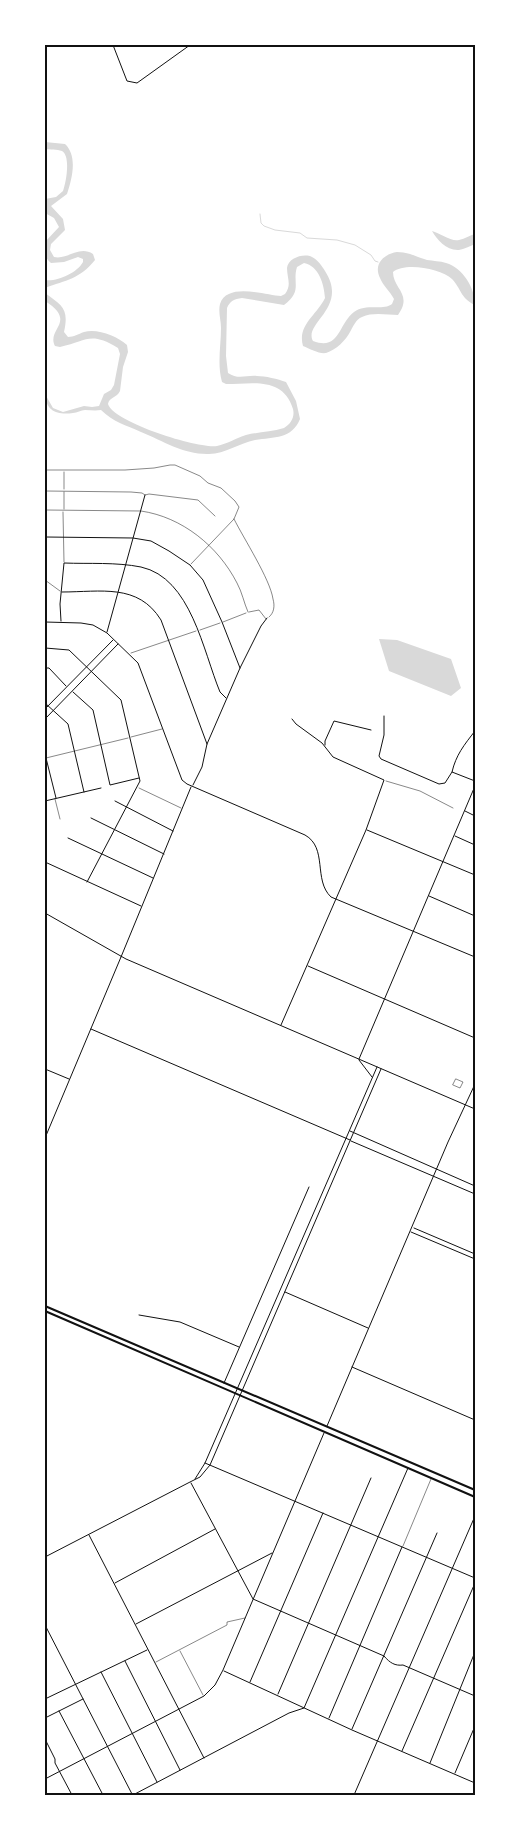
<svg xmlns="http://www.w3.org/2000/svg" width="520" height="1840" font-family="'Fira Sans Condensed',sans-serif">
  <rect width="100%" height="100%" fill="#fff"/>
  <path fill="#d9d9d9" d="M 45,142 L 65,144 C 78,156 72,179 67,194 L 51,206 L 63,219 L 65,230 L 51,244 L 50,250 L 54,257 C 68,260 79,245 93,254 L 95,260 C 80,279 66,280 45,288 L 45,280 C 57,282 77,273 83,262 L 83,259 L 78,257 L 64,262 L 51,263 C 44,258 45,250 45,242 L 59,227 L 54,218 L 45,213 L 45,199 L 56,197 L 63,191 C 66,183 71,156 62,151 C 57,149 50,150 45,149 Z
    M 432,231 C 440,233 451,242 459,240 C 465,239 470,235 475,234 L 475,244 C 470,246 464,249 459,250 C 447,251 437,240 432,231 Z
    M 397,252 C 412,253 414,256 427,260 C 433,261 440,261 446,263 C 463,268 475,288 475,305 C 460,298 461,288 452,279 C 441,268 404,262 393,272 C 393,289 413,294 398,315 C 387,315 373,312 362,317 C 356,319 353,327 350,332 C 346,340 336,350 326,353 C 319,354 310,349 303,346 C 297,325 317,315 325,298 C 324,284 319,266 304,263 L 297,267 C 292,283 303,291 284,305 L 242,298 C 234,299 230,301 227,308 L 226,356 L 228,373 C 238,380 246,375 257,376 C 265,376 278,379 286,382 L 296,401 L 300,419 C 292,439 274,437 255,440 C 239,443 224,455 207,454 C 183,454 163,441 141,432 C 126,425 113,422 101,410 C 95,411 90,410 85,410 C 81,410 77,413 73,413 C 58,415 46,412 45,394 L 53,408 L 63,412 L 84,406 L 92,407 L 99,406 L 104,394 L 111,390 L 114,385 L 120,354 L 118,348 C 90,331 87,341 60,347 L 55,346 C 46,329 78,322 45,301 L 45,293 C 63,306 69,309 64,332 L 68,337 C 74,337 78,334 84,332 C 97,328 117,336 127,345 L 128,352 L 123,367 L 120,391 C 117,398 109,397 108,404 C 113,422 198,449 217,446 C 227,444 236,438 246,435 C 258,432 271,432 284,428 C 291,424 295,417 293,409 C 283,376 252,384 226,384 L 222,382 C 217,364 221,346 221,328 C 221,320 218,312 220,304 C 227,282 265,295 281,296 L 285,294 C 292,285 287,278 287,268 C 288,258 304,253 312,257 C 318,260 322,266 325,271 C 349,308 303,323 313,341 C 340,351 338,324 354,312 C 366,303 383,311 392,304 L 394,299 C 390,291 383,286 380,278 C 373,264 384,254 397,252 Z
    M 379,639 L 397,640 L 451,659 L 461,688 L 451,696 L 389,671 Z"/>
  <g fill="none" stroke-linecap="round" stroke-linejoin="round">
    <path stroke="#d9d9d9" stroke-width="1" d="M 260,214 L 261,223 L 264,226 L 275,230 L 300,233 L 307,238 L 337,240 L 355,245 L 371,255 L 375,261 L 378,262"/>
    <path stroke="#111" stroke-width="0.5" d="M 45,470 L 125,470 L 154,468 L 170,465 L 175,465 L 200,476 L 208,483 L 221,488 L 235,501 L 239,507 L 234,519 L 191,564
      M 64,472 L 64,489
      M 45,491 L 131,492 L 142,493 L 145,495 L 149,494 L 198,500 L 215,516
      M 64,509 L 64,492
      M 45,510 L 141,511 C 182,517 218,546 237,583 C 242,592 244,603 248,612
      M 63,512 L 64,562
      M 234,519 C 244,539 270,579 273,599 C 275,606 274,613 269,617
      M 45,580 L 60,591
      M 249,612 L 259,610 L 266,619
      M 223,622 L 246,613
      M 200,630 L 220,623
      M 131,653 L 196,631
      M 131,737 L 162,729
      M 46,758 L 128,738
      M 386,781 L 420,791 L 453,808
      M 139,788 L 181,808
      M 55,799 L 60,819
      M 403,1546 L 431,1479
      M 180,1651 L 203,1695
      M 156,1662 L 227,1625 L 227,1622 L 245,1618"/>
    <path stroke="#111" stroke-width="0.5" d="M 456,1079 L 463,1082 L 460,1088 L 453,1085 Z"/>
    <path stroke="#111" stroke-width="1" d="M 113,45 L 127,81 L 137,83 L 190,45
      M 45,537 L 133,538 L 151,541 L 169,551 L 190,565 L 203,580 L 222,622 L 240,668
      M 62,592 C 101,592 138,583 161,620 L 207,744
      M 61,621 L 60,604 L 64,563 C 89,564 116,562 141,567 C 191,578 203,651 220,692 L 226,698
      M 107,632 L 145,495
      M 45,648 L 69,650 L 121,700 L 140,781 L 87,882
      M 45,668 L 49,668 L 66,686
      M 73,692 L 93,710 L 110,785 L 139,778
      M 45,703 L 68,724 L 84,792
      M 384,716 L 384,735 L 379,756 L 381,759 L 439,784 L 445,783 L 452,772
      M 475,731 C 464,745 456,755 452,772 L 475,781
      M 325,745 L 325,741 L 334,721 L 371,730
      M 45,754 L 56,798
      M 193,785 L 202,767 L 207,744 L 240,668 L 261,626 L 267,618
      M 45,801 L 101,788
      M 115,801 L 173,831
      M 465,811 L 475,816
      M 91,818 L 164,854
      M 367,830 L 475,875
      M 455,836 L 475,845
      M 68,838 L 153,878
      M 45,862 L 141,906
      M 429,896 L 475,916
      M 308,966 L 475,1038
      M 281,1025 L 366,830 L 384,780 L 333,757 L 322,743 L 296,724 L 292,719
      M 91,1029 L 350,1140
      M 45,1069 L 69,1079
      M 285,1292 L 368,1328
      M 139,1315 L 180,1322 L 239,1347
      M 352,1367 L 475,1420
      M 224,1383 L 309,1187
      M 205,1463 L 475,1578
      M 191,1483 L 253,1599 L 384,1656 C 390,1663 395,1666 403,1665 L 475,1696
      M 89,1535 L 204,1758
      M 115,1583 L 215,1529
      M 136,1624 L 272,1553
      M 45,1625 L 132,1794
      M 125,1661 L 180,1770
      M 224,1671 L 352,1730 L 475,1783
      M 101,1672 L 157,1782
      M 250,1682 L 323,1513
      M 278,1694 L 371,1478
      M 45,1699 L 147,1650
      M 59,1711 L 103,1795
      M 45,1718 L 83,1699
      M 329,1718 L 402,1547
      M 352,1729 L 437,1533
      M 45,1739 L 55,1759 L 55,1763 L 72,1795
      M 402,1751 L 475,1583
      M 430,1763 L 475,1652
      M 455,1773 L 475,1726
      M 133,1795 L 289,1713 L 304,1708 L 408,1468"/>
    <path stroke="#111" stroke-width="1" d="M 45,622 L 81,623 L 93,625 L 107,633 L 138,663 L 182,780 L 187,784 L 305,835 C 328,848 313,880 331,897 L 475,957
      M 45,709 L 113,640
      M 45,719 L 118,644
      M 121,957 L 191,787
      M 350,1131 L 475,1186
      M 351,1141 L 475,1194
      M 414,1228 L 475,1254
      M 411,1232 L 475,1259
      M 327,1426 L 448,1142 L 475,1084
      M 45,1779 L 204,1696 L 215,1685 L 223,1670 L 324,1433"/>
    <path stroke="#111" stroke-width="1" d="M 45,913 L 126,959 L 475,1109
      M 359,1059 L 475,786
      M 359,1060 L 372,1077
      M 45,1138 L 121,957
      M 195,1479 L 205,1463 L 377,1067
      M 45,1557 L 190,1482 L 200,1477 L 210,1465 L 381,1069
      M 354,1795 L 475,1516"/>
    <path stroke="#111" stroke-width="2" d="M 45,1306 L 475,1490
      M 45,1311 L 475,1497"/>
  </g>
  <rect width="520" height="1840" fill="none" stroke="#ffffff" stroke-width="92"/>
  <rect x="46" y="46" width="428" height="1748" fill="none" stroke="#111" stroke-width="2"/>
</svg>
